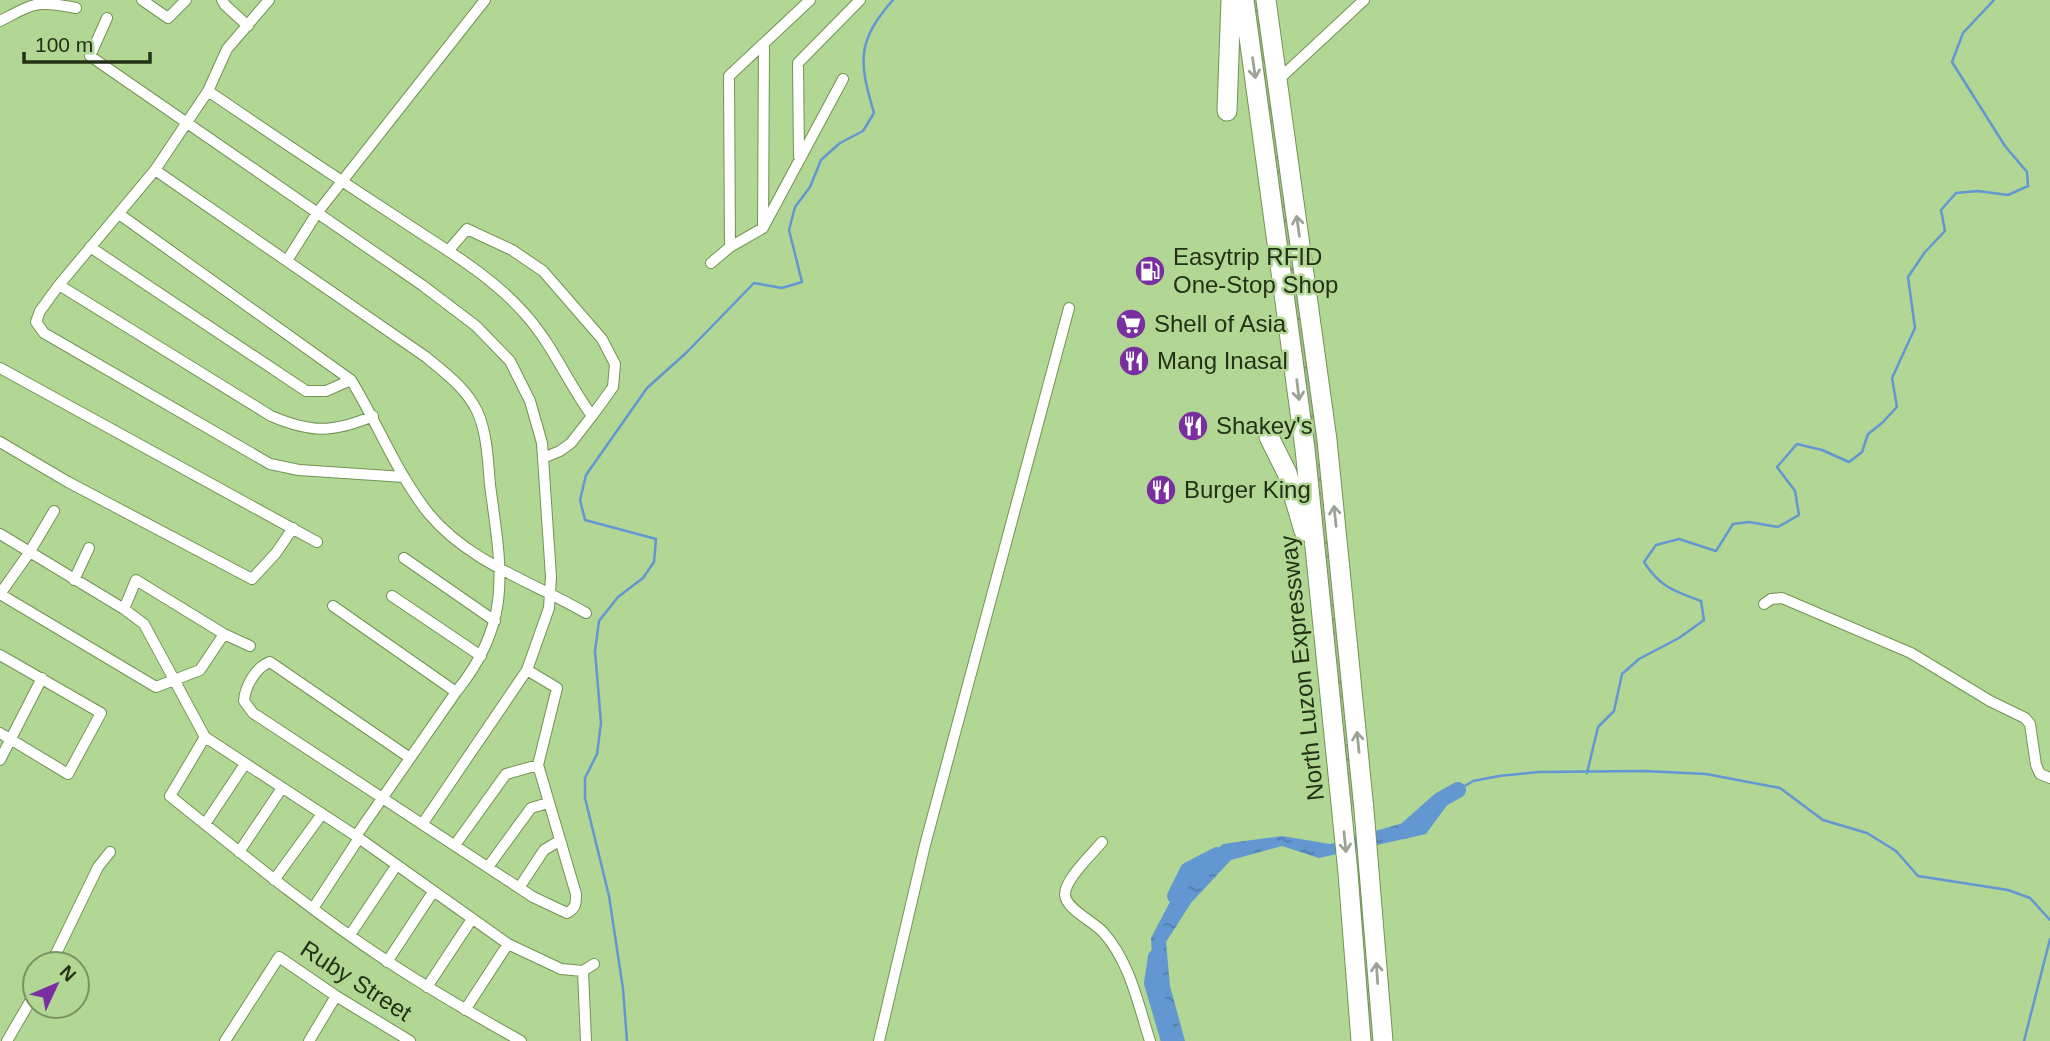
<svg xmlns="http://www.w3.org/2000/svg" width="2050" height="1041" font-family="Helvetica,sans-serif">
  <defs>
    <pattern id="grass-dots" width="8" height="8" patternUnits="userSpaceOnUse" patternTransform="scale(1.75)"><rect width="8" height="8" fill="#a2bd8d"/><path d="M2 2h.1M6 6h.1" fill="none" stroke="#849a72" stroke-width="1.8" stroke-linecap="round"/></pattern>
    <pattern id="water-ripples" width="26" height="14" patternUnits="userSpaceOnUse" patternTransform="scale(1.75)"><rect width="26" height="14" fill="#6297d2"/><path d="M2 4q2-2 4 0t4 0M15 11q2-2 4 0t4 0" fill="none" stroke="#507ca9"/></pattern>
  </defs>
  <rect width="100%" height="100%" fill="#b2d694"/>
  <path fill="url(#grass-dots)" d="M 1253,0 L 1262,0 L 1305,305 L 1356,806 L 1348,807 L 1344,727 L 1310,416 Z
    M 1355,874 L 1363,874 L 1375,1041 L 1369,1041 Z"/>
  <path fill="url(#water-ripples)" d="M 1458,790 L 1426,834 L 1319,858 L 1282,846 L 1231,860 L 1191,903 L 1166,942 L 1170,986 L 1185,1041 L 1161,1041 L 1153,978 L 1151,938 L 1182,879 L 1223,844 L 1282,836 L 1330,844 L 1431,815 Z"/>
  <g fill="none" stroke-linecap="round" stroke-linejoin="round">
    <path stroke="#6297d2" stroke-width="2.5" d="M 1587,773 L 1598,727 L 1614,711 L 1622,674 L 1639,659 L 1679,638 L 1704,620 L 1701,601 C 1674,591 1660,587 1644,562 L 1656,545 L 1679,539 L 1716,551 L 1733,524 L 1749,522 L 1778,527 L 1799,515 L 1795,491 L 1777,467 L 1797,444 L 1822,450 L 1849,462 L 1862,452 L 1868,434 L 1882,423 L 1897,407 L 1892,378 L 1915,328 L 1908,277 L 1925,252 L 1945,231 L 1941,210 L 1956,193 L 1978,191 L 2008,195 L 2028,186 L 2027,172 L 2005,146 L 1952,62 L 1963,33 L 1994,0
      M 1458,790 L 1473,781 L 1499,776 L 1538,772 L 1644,771 L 1706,774 L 1780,788 L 1823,820 L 1867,833 L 1896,851 L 1918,876 L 2008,890 L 2030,898 L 2050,920
      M 627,1041 L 623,989 L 609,896 L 585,798 L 585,778 L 597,754 L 601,723 L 595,651 L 599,621 L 618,597 L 643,578 L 654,562 L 656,539 L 585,520 L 580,500 L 586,475 L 647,388 L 686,353 L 754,283 L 782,288 L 802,282 L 789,230 L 795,207 L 810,187 L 821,160 L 840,143 L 863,131 L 874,113 C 859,62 856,42 893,0
      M 2024,1041 L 2050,939"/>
    <path stroke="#6297d2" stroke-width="16" d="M 1405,831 L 1440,800 L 1458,790
      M 1175,896 L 1188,870 L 1217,855
      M 1156,957 L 1152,983 L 1169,1041"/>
    <g stroke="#729354" stroke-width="12">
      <path id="street" d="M 142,0 L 168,18 L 186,0
        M 222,0 L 225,5 L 248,26
        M 269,0 L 227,49 L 208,91 L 155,170 L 59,285 L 40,311 L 36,322 L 44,333 L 270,464 L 299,470 L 404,477
        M 107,18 L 90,56 L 422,285 L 476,326 L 510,361 L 530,401 L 542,443 L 551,577 L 549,608 L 527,670 L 423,823
        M 0,21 C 35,3 36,0 76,8
        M 1277,81 L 1364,0
        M 208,91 C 271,134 334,176 398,218 C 441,247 490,274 525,314 C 552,344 568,383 592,416
        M 799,157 L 798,63 L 860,0
        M 155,170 L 426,357 C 445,373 466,388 477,411 C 487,432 488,461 490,485 C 501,568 514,621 456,692 L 356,836
        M 119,214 L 351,380 C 378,424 397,474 429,514 C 470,563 533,582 586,613
        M 764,226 L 843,79
        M 90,247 L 306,391 L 326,391 L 351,380
        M 730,247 L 729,76 L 810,0
        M 448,251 L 467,229 L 512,250 L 543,271 L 602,339 L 615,364 L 613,387 L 592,416 L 571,443 L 560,451 L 543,458
        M 288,259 L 317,213 L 485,0
        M 711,263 L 730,247 L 763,228 L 764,43
        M 59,285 L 271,416 C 311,433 333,433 373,416
        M 0,368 L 317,542
        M 0,442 L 68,482 L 252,579 L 276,553 L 293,528
        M 54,511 L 29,553 L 0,594 L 156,687 L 200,670 L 224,634 L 250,646
        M 0,534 L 124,609 L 144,624 L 205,737 L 356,836 L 508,944 L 561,969 L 583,971 L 594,964
        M 404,558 L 495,621
        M 74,580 L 89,548
        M 392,596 L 481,656
        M 1764,604 L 1771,599 L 1782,598 L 1911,653 L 1990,701 L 2025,718 L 2030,724 L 2036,765 L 2040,774 L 2050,778
        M 333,606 L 456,692
        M 124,609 L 136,580 L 224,634
        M 0,655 L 101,713 L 68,774 L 0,733
        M 205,737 L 170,796 C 241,853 311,911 387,961 C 431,990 476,1016 521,1041
        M 410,758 L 270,662 C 256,667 245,686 244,701 L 253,713 L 533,897 L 567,913 C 576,908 576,904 576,894 L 538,765 L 557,688 L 527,670
        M 0,760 L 42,678
        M 205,824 L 245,764
        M 1102,842 C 1092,854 1064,880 1065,895 C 1066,909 1094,922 1103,932 C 1130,962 1138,1004 1150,1041
        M 455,845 L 506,774 L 538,765
        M 239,852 L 282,788
        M 488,867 L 531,808 L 548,803
        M 274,880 L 322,814
        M 519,888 L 544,850 L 559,841
        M 314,907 L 359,838
        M 350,935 L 396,866
        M 387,962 L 433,892
        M 51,964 L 98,867 L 110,852
        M 583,971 L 586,1041
        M 427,987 L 472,919
        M 465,1010 L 508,944
        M 7,1041 L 35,993
        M 225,1041 L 279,957 L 336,996 L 410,1041
        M 309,1041 L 336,996
        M 879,1041 L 925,845 L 1069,308"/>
    </g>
    <g stroke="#729354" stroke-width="21">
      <path id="highway" d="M 1244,0 L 1305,449 L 1348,873 L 1361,1041
        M 1266,0 L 1327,440 L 1364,810 L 1383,1041
        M 1227,111 L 1231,0
        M 1269,437 L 1287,473 L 1304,531"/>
    </g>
    <use href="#street" stroke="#fff" stroke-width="10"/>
    <use href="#highway" stroke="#fff" stroke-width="19"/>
  </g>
  <defs><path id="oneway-shaft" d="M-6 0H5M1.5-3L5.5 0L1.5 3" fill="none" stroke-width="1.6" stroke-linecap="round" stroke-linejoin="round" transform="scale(1.75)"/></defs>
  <g stroke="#9ca296">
    <use href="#oneway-shaft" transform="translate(1254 68) rotate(82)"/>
    <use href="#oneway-shaft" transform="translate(1298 226) rotate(-98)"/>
    <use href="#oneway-shaft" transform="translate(1298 390) rotate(83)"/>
    <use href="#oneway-shaft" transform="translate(1335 516) rotate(-96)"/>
    <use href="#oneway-shaft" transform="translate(1358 742) rotate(-96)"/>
    <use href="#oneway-shaft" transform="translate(1345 842) rotate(84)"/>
    <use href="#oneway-shaft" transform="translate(1377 973) rotate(-94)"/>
  </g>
  <defs>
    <g id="fuel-disc" transform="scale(1.575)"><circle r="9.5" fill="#7a2fa1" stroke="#b2d694"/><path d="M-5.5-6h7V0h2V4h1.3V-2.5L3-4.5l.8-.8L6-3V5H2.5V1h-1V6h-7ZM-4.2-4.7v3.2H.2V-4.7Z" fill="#fff"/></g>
    <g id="supermarket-disc" transform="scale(1.575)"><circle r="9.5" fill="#7a2fa1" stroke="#b2d694"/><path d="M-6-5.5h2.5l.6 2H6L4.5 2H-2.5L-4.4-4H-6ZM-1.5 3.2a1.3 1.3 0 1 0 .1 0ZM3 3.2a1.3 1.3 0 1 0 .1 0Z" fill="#fff"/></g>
    <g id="restaurant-disc" transform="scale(1.575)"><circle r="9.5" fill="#7a2fa1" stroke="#b2d694"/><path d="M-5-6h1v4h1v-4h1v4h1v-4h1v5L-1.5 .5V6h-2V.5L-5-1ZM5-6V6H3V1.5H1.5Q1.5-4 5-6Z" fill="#fff"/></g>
  </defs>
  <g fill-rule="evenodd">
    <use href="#fuel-disc" x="1150" y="271"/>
    <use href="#supermarket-disc" x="1131" y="324"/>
    <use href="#restaurant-disc" x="1134" y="361"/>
    <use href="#restaurant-disc" x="1193" y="426"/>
    <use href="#restaurant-disc" x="1161" y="490"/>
  </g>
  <g text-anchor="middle" stroke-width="5" stroke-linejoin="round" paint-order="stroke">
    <g font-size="24" fill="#233116" stroke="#b2d694" text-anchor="start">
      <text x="1173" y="265">Easytrip RFID<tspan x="1173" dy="28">One-Stop Shop</tspan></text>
      <text x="1154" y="332">Shell of Asia</text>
      <text x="1157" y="369">Mang Inasal</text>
      <text x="1216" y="434">Shakey's</text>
      <text x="1184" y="498">Burger King</text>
    </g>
    <g font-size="24" fill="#233116" stroke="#b2d694">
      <text transform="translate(1302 668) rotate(-96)" y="8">North Luzon Expressway</text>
      <text transform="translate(356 981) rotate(33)" y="8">Ruby Street</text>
    </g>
  </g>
  <g transform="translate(56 985) rotate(46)"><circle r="33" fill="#b2d694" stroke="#799462" stroke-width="2"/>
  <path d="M0-5L12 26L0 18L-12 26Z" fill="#7a2fa1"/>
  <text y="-10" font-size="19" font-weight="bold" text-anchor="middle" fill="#233116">N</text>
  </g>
  <path d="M24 52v10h126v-10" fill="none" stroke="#233116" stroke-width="3.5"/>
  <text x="35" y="52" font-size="21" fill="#233116" stroke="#b2d694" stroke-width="5" paint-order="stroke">100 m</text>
</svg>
